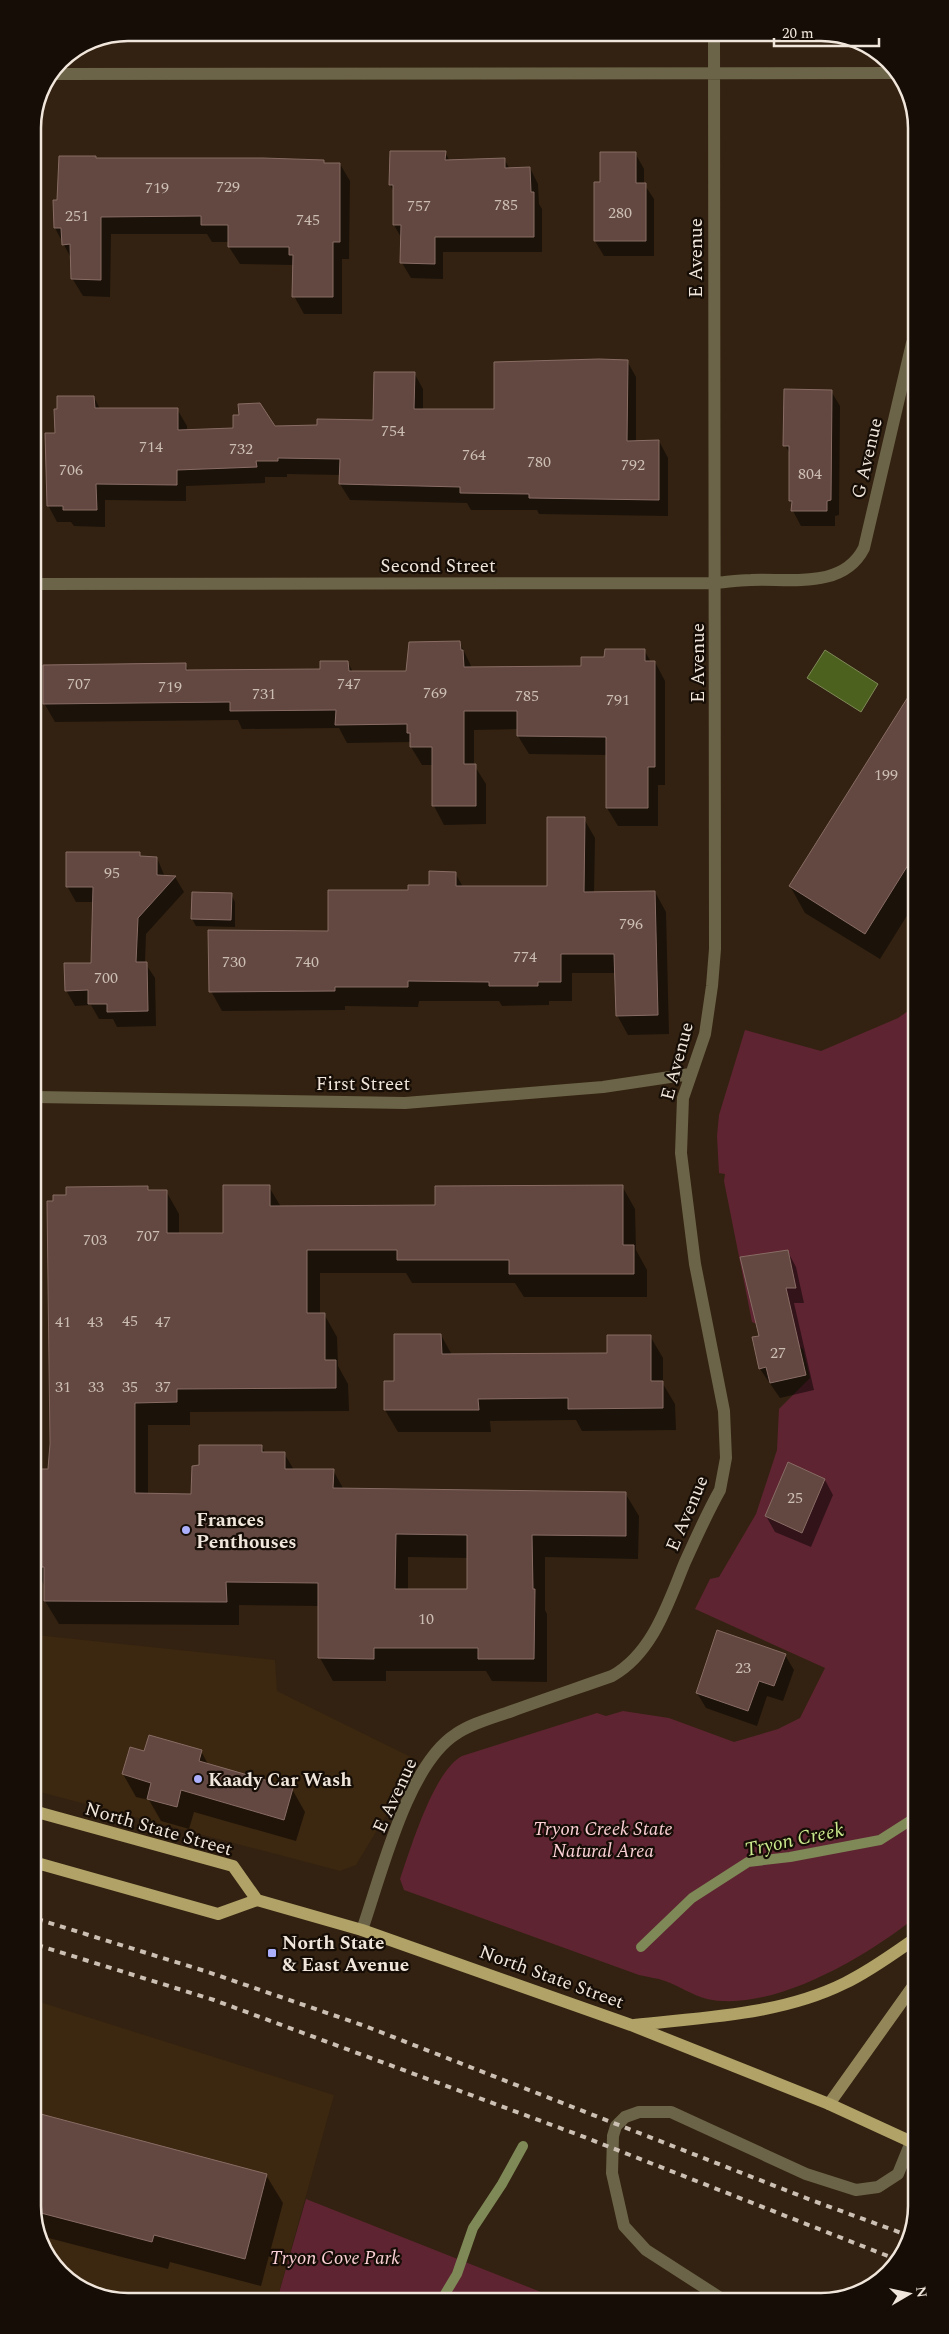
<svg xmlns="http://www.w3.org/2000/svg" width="949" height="2334" font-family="Spectral,serif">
  <rect width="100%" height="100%" fill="#321"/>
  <path fill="#3c2710" d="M 36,1635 L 275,1660 L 277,1691 L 419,1761 L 356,1865 L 340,1871 L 36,1791 Z
    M 37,2001 L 334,2095 L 277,2300 L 121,2301 L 70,2282 L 37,2236 Z"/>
  <path fill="#5f2432" d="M 914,1007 L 916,1917 C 867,1956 773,2013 707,1999 C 692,1995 679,1986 665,1981 C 657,1978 647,1977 639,1975 L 404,1890 L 400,1879 C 411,1848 433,1772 462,1756 L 597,1713 L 606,1716 L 623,1711 L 669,1718 L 734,1742 L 778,1729 L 800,1718 L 825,1668 L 695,1609 L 710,1579 L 719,1577 L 756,1514 L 777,1450 L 779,1409 L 810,1378 L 803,1349 L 784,1336 L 752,1322 L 724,1181 L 725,1174 L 719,1173 L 717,1136 L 719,1115 L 745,1030 L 821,1051 L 898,1018 Z
    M 306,2199 L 556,2298 L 277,2300 Z"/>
  <path fill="#4d611f" stroke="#7e8957" d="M 825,650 L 878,684 L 861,712 L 807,678 Z"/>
  <path fill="#0007" fill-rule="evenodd" d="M 445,153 L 450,161 L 504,159 L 510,169 L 530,168 L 538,184 L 539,204 L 542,209 L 542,252 L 443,252 L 443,279 L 411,278 L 402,263 L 402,239 L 394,225 L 394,192 L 390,185 Z
    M 635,153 L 644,169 L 644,184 L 654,199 L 654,256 L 604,256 L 595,241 L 601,183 Z
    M 96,160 L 323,161 L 325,164 L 340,164 L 350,181 L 349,259 L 342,259 L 342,314 L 304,314 L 294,296 L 294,265 L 240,264 L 229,247 L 229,242 L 212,242 L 207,234 L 111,234 L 110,297 L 83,296 L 72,278 L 72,260 L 55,228 L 59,201 Z
    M 627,361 L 636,377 L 636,442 L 659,441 L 668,458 L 668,516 L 539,514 L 537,510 L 471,510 L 467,503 L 350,500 L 340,484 L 341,475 L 287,474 L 287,477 L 265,477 L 265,483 L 186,486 L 186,501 L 105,500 L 105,527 L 74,526 L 71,522 L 57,522 L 48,505 L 56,434 L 94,397 L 100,409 L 177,409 L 187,426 L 187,431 L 318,426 L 374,422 L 414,373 L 423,389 L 423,410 L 495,410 Z
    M 831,391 L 840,406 L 839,515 L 835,516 L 835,526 L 801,526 L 793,511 L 790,500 L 790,454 L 785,445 Z
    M 460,643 L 472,668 L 583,667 L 606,658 L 644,650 L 651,662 L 655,662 L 665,681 L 665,785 L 658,785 L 658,826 L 618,826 L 607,808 L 607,755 L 529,754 L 518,736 L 518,729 L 474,730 L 474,765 L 486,784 L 486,824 L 444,825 L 434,806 L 434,765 L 422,765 L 411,747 L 411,742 L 347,743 L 339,728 L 242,729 L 238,720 L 55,722 L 44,703 L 185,664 L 189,671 L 321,670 L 348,663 L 353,672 L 407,672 Z
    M 913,691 L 913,906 L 880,959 L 805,913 L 790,886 Z
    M 584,819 L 595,838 L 594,893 L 655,892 L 666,912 L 669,1034 L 628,1035 L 617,1015 L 616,973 L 572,973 L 572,1001 L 549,1001 L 549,1005 L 502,1006 L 499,1001 L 419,1001 L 418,1007 L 345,1006 L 345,1010 L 222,1011 L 211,991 L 409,892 L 430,886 L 455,873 L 463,887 L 548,887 Z
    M 139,853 L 142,858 L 157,858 L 165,877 L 175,877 L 184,892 L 146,934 L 145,963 L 155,978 L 156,1026 L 117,1027 L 113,1019 L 99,1019 L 91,1005 L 75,1006 L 66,990 L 93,964 L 94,902 L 76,902 L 67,886 Z
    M 231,894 L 235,902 L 235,927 L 196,926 L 192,919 Z
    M 622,1186 L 635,1209 L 636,1250 L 647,1270 L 647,1297 L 524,1297 L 515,1283 L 412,1283 L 406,1273 L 320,1273 L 320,1314 L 324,1314 L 337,1337 L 338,1366 L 348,1384 L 349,1411 L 190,1412 L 190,1425 L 148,1425 L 148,1495 L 193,1495 L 262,1446 L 265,1453 L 284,1453 L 294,1470 L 333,1470 L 344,1490 L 625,1493 L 639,1516 L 638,1559 L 545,1557 L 545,1610 L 547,1614 L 547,1682 L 492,1681 L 486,1671 L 386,1671 L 386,1681 L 333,1681 L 320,1658 L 320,1606 L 239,1605 L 239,1625 L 59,1624 L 45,1601 L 45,1587 L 36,1570 L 36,1500 L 41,1500 L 49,1470 L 147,1188 L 149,1191 L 166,1191 L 179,1214 L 179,1234 L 224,1234 L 269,1187 L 281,1207 L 436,1206 ZM 408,1557 L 469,1558 L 468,1590 L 408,1590 Z
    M 788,1252 L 796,1267 L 804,1303 L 794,1303 L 814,1390 L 780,1398 L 760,1369 L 753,1338 L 761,1337 Z
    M 441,1335 L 452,1355 L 608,1354 L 650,1336 L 663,1358 L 663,1384 L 675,1404 L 676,1430 L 582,1431 L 576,1420 L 490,1421 L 491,1432 L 398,1432 L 385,1410 L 396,1383 Z
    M 825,1480 L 833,1495 L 811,1547 L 775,1532 L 766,1516 Z
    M 785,1655 L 794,1670 L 783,1701 L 767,1696 L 757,1726 L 706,1708 L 697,1693 Z
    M 201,1751 L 209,1766 L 292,1789 L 305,1812 L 296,1841 L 194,1812 L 189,1829 L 161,1821 L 149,1800 L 136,1797 L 123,1774 L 145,1752 Z
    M 37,2114 L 266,2175 L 283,2203 L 261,2286 L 170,2262 L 168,2269 L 37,2235 Z"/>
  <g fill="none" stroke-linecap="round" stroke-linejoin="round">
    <path stroke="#7e8957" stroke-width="10" d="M 914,1315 L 913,1320 L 914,1340
      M 641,1947 L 692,1898 L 748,1862 L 790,1857 L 880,1840 L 916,1817
      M 442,2299 L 457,2274 L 473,2228 L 502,2184 L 523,2146"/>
  </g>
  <path fill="#624841" stroke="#886c64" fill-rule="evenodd" d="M 390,151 L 446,151 L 445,160 L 505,158 L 505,168 L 530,167 L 531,192 L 534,192 L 534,237 L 435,237 L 435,264 L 400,263 L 401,225 L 393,225 L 393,185 L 389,185 Z
    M 600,152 L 636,152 L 636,183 L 646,183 L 646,241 L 594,241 L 594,182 L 600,182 Z
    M 59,156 L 96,156 L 96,158 L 263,158 L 324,160 L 324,163 L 340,163 L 340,242 L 333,242 L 333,297 L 292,297 L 293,255 L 289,255 L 289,247 L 228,247 L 228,225 L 201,225 L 201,216 L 101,217 L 101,280 L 71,279 L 70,244 L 62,245 L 61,228 L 54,228 L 53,200 L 57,200 Z
    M 599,359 L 628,360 L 627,441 L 659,440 L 659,500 L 529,498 L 529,494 L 460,493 L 460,487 L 339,484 L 340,459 L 278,458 L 278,461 L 256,461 L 257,467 L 177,470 L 177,485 L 96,484 L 97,510 L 63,510 L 63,506 L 47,506 L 45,433 L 55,433 L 54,409 L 57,409 L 57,396 L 94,396 L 95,408 L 178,408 L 178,430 L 233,428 L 233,415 L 239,415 L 238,404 L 260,403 L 275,426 L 317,425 L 317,419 L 373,420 L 374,372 L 415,372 L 414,409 L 494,409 L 494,362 Z
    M 784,389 L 832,390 L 831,500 L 827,501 L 827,511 L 791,511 L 792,501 L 789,501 L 789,446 L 783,446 Z
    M 460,641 L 461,650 L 463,650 L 464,667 L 581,666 L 581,657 L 604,657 L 605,649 L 645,649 L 645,661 L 655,661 L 655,767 L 648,767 L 648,808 L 606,808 L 606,737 L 517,736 L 517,711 L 464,711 L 464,764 L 476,764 L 476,806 L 432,806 L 432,747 L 410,747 L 410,733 L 407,733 L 407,724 L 335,725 L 336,710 L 230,711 L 230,702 L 43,704 L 43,665 L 186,663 L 186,670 L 320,669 L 320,661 L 348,661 L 349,671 L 406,671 L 409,642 Z
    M 913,689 L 913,857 L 865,934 L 789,886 Z
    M 547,817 L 585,817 L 584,892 L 655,891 L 658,1015 L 616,1016 L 614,954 L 561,954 L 561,982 L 538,982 L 538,986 L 489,986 L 489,982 L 408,981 L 408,987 L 335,987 L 335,991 L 209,992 L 208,930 L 328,931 L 328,890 L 408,890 L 408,885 L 429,885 L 429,871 L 456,872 L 456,886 L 547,886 Z
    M 66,852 L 140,852 L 140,856 L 157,857 L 157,875 L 176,876 L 138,918 L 136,962 L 147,962 L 148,1011 L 107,1012 L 107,1004 L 88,1004 L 88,990 L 65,991 L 64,963 L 91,963 L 93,887 L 66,887 Z
    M 192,892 L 232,893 L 231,920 L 191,919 Z
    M 223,1185 L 270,1185 L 270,1206 L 435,1205 L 435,1186 L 623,1185 L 623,1245 L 634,1245 L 634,1274 L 509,1274 L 509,1260 L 397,1260 L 397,1250 L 307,1250 L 307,1313 L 325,1313 L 325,1360 L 336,1360 L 336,1388 L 177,1389 L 177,1402 L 135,1403 L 135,1493 L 191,1494 L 192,1466 L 199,1465 L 199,1445 L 262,1445 L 262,1452 L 285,1452 L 285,1469 L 334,1469 L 333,1488 L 626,1492 L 626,1536 L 532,1535 L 533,1589 L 535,1589 L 534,1659 L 478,1659 L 478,1648 L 374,1648 L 374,1659 L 318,1658 L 318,1583 L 226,1582 L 227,1602 L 44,1601 L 44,1567 L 36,1567 L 36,1498 L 40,1498 L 40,1469 L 48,1469 L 50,1444 L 47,1201 L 53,1201 L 53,1195 L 66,1195 L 66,1187 L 148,1186 L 148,1190 L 167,1190 L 167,1233 L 223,1233 ZM 396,1534 L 467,1535 L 467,1589 L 395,1589 Z
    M 788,1250 L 796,1288 L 786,1288 L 806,1375 L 770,1383 L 766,1367 L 759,1369 L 752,1337 L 759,1336 L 740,1257 Z
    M 394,1334 L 441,1334 L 442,1354 L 607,1353 L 607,1335 L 651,1335 L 651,1381 L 663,1381 L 663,1408 L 568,1409 L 568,1398 L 478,1399 L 479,1410 L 384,1410 L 384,1381 L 394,1381 Z
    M 788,1462 L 825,1479 L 802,1533 L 765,1516 Z
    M 717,1630 L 786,1654 L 774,1686 L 759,1681 L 748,1711 L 696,1693 Z
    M 149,1735 L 202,1750 L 199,1761 L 293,1788 L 284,1820 L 181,1790 L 177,1807 L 147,1799 L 151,1783 L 122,1774 L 130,1747 L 144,1751 Z
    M 37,2113 L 267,2174 L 245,2259 L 154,2235 L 152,2242 L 37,2212 Z"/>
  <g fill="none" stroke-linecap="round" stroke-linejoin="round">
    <path stroke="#6b6448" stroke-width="12" d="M 54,74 L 894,73
      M 34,584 L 715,583 C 727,582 739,580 751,580 C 789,578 843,590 864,548 L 912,343
      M 35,1097 L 405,1103 L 603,1087 L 690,1074
      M 362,1930 C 381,1876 407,1765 456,1734 C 472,1723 493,1718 512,1711 C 545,1699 578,1688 612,1676 C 653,1653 668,1603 685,1562 C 696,1538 707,1513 720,1490 L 726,1458 L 724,1411 L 695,1264 L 681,1153 L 683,1098 L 705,1034 L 712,986 L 715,949 L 714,33
      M 719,2297 L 646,2250 L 624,2226 L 612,2173 L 613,2136 L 616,2126 L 625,2117 L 639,2112 L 671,2112 L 806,2174 L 856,2190 L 878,2187 L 898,2174 L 911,2142"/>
    <path stroke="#93875a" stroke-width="12" d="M 829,2104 L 916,1982"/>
    <path stroke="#b1a267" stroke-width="12" d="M 37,1812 L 233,1866 L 257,1900
      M 37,1863 L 218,1914 L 257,1900 L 362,1930 L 631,2025 L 829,2104 L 916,2144
      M 634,2025 C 705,2017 781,2015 845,1983 C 870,1971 893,1954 916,1938"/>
    <path stroke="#ccc0b4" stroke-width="4" stroke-dasharray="6 6" stroke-linecap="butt" d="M 37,1919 L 208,1972 L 365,2026 L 811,2200 L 907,2235
      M 37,1945 L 214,2000 L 579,2135 L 898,2260"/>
  </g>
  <g fill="#acaffb" stroke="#150d06" stroke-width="2">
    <circle cx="186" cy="1530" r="5"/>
    <circle cx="198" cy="1779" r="5"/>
    <rect x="267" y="1948" width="10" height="10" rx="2.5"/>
  </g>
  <g text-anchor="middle" stroke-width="4.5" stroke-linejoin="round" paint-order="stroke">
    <g font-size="16" fill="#cdbeb4">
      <text x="228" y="192">729</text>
      <text x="157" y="193">719</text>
      <text x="506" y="210">785</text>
      <text x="419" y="211">757</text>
      <text x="620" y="218">280</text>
      <text x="77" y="221">251</text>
      <text x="308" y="225">745</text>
      <text x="393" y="436">754</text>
      <text x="151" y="452">714</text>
      <text x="241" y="454">732</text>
      <text x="474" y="460">764</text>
      <text x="539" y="467">780</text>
      <text x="633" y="470">792</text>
      <text x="71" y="475">706</text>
      <text x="810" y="479">804</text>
      <text x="79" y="689">707</text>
      <text x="349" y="689">747</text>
      <text x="170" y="692">719</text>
      <text x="435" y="698">769</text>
      <text x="264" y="699">731</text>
      <text x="527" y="701">785</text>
      <text x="618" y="705">791</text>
      <text x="886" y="780">199</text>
      <text x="112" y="878">95</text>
      <text x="631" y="929">796</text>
      <text x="525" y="962">774</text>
      <text x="234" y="967">730</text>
      <text x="307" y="967">740</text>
      <text x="106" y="983">700</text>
      <text x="148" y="1241">707</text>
      <text x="95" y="1245">703</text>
      <text x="130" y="1326">45</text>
      <text x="63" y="1327">41</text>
      <text x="95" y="1327">43</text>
      <text x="163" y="1327">47</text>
      <text x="778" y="1358">27</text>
      <text x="63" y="1392">31</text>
      <text x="96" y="1392">33</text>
      <text x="130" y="1392">35</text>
      <text x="163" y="1392">37</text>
      <text x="795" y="1503">25</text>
      <text x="426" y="1624">10</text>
      <text x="743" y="1673">23</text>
    </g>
    <g font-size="19" fill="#f1e6db" stroke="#150d06">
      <text transform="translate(695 258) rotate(-90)" y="7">E Avenue</text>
      <text transform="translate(866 458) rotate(-77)" y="7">G Avenue</text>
      <text x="438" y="572">Second Street</text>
      <text transform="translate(697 663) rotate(-90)" y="7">E Avenue</text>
      <text transform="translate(676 1061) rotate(-75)" y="7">E Avenue</text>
      <text x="363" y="1090">First Street</text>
      <text transform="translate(686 1513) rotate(-67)" y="7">E Avenue</text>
      <text transform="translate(394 1795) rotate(-65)" y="7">E Avenue</text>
      <text transform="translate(159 1828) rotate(16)" y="7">North State Street</text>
      <text transform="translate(552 1976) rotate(20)" y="7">North State Street</text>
    </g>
    <g font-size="19" font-weight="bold" fill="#f1e6db" stroke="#150d06" text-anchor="start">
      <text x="196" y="1526">Frances<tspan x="196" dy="22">Penthouses</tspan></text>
      <text x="208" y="1786">Kaady Car Wash</text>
      <text x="282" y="1949">North State<tspan x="282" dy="22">&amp; East Avenue</tspan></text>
    </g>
    <g font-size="19" font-style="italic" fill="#fbd0d6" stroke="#150d06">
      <text x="603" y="1835">Tryon Creek State<tspan x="603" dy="22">Natural Area</tspan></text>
      <text x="335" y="2264">Tryon Cove Park</text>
    </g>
    <g font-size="20" font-style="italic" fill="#cbea8d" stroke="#150d06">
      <text transform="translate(794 1839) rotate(-12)" y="7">Tryon Creek</text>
    </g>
  </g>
  <path d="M0 0H949V2334H0ZM128 41H821A87 87 0 0 1 908 128V2206A87 87 0 0 1 821 2293H128A87 87 0 0 1 41 2206V128A87 87 0 0 1 128 41Z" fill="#150d06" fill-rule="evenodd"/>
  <path fill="none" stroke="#f1e6db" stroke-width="2.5" d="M128 41H821A87 87 0 0 1 908 128V2206A87 87 0 0 1 821 2293H128A87 87 0 0 1 41 2206V128A87 87 0 0 1 128 41Z"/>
  <g transform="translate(909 2294) rotate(81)" stroke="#150d06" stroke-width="4" paint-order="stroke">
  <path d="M0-4L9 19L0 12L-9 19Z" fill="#f1e6db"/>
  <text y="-8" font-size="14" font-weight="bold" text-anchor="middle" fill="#f1e6db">N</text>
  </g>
  <path d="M774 38v8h105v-8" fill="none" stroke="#f1e6db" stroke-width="2.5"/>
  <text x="782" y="38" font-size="15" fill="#f1e6db" stroke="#150d06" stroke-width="4" paint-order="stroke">20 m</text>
</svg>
